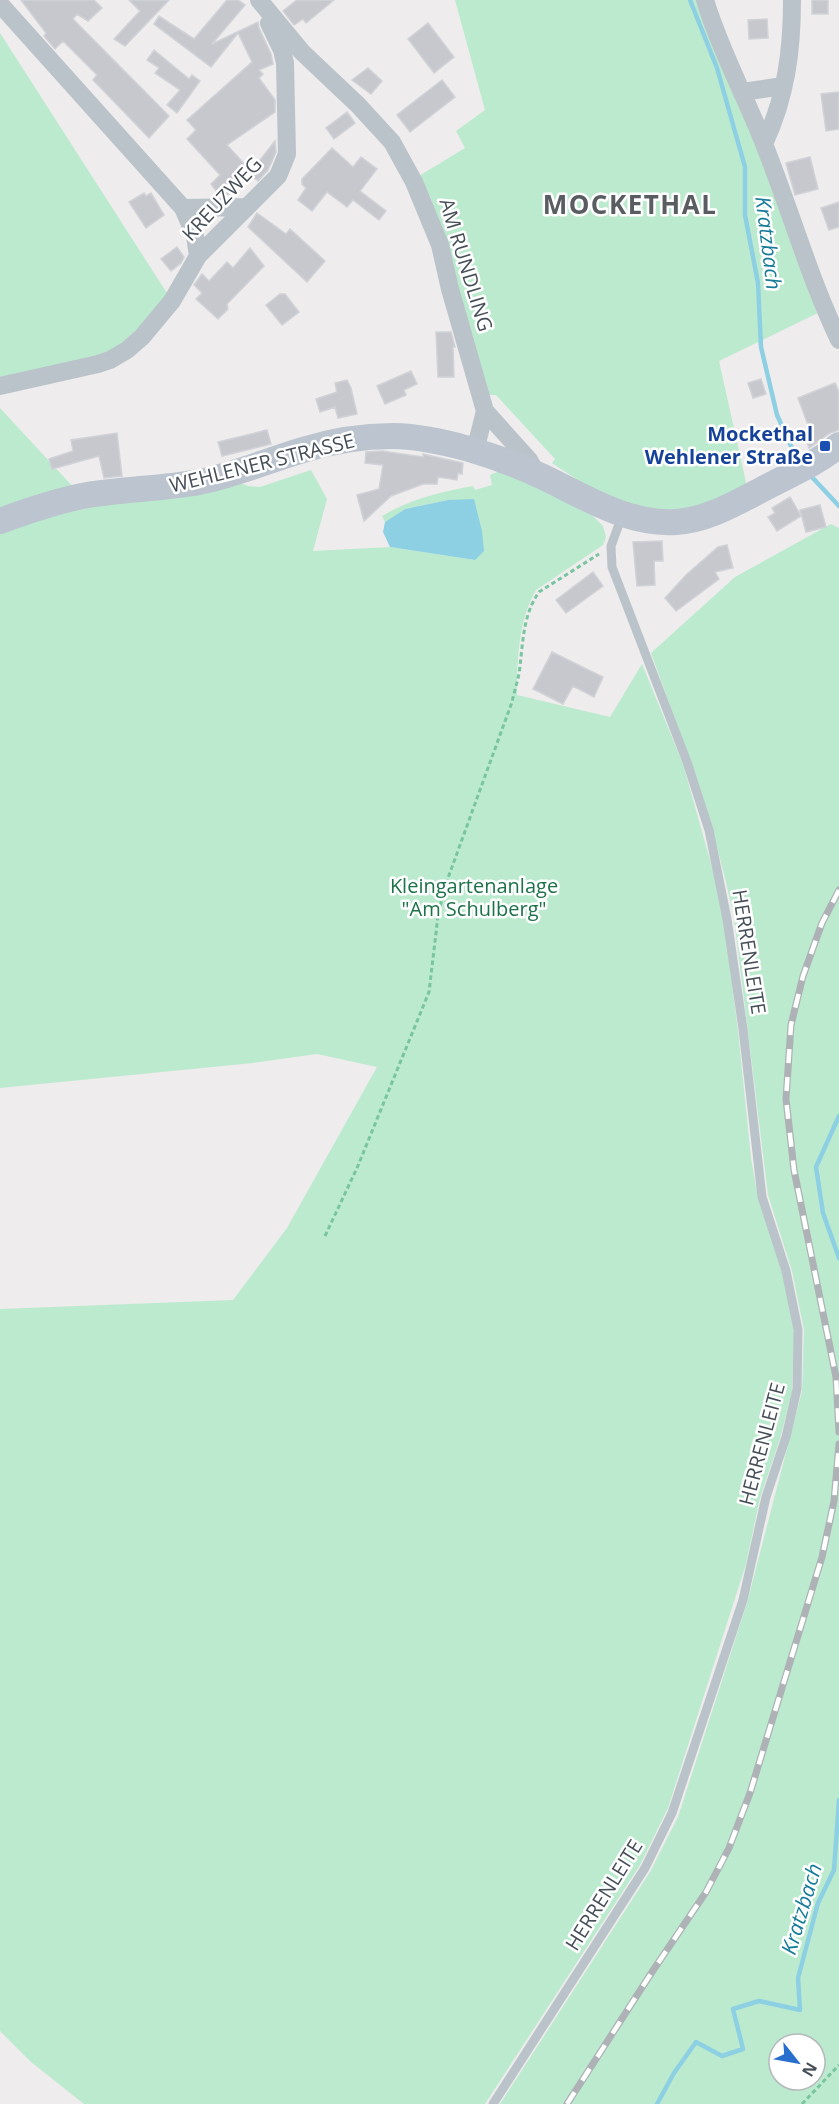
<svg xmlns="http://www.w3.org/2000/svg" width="839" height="2104" font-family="'Open Sans',sans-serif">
  <rect width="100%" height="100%" fill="#eeecec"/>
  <path fill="#bceace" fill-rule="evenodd" d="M 455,0 L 699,0 L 820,312 L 719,361 L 747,487 L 692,508 L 654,511 L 625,504 L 585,485 L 552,463 L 555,459 L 496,395 L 487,395 L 457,284 L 431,199 L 419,176 L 465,148 L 456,131 L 485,110 Z
    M 0,33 L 172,301 L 127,350 L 0,386 Z
    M 0,408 L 75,489 L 0,514 Z
    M 311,470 L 327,499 L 313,551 L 390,547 L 475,560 L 448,500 L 405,509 L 385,522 L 382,516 C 411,499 440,492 473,486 L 475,490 L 492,485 L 490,475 L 502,470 L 586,509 L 603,526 L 606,537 L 603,545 L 536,590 C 518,621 517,661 517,695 L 610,717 L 642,664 L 683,764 L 715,878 L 724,921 L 738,1031 L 751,1158 L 758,1198 L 783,1275 L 794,1333 L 792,1392 L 780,1439 L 760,1498 L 746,1564 L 668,1808 L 640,1865 L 485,2104 L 84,2104 L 31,2062 L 0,2031 L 0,1309 L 233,1300 L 287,1228 L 377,1067 L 317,1054 L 253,1063 L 0,1088 L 0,528 L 46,512 L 235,481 L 248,486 L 260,487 Z
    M 831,524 L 839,528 L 839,2104 L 500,2104 L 650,1872 L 678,1817 L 747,1603 L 802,1391 L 804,1330 L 792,1271 L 768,1195 L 734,918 C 715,824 683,742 651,653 L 735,577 ZM 779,2044 L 815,2044 L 815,2080 L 779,2080 Z"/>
  <path fill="#8dd0e3" d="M 474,499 L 482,531 L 484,551 L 475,560 L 390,547 L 383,532 L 385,522 L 405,509 L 448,500 Z"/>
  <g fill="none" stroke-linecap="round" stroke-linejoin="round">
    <path stroke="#8dd0e3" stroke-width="4.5" d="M 690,0 L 717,68 L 745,167 L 745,215 L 758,283 L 761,347 L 777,415 L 791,446 L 799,457
      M 810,475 L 839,506
      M 839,1116 L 816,1167 L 823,1213 L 839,1258
      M 657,2104 L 674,2073 L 696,2042 L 722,2056 L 743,2049 L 733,2009 L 759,2001 L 800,2010 L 798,1978 L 818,1903 L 834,1870 L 839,1800"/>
  </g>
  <path fill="#c7c8ce" stroke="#d0d2d7" stroke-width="1.5" d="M 21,0 L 94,0 L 102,8 L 88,21 L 77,14 L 73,19 L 169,116 L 149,138 L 93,80 L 97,75 L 63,41 L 55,49 L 44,36 L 46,33 Z
    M 129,0 L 169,0 L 125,46 L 114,39 L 140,11 Z
    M 227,0 L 238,0 L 245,5 L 212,44 L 258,22 L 259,28 L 271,54 L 273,64 L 259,70 L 263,74 L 259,78 L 275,100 L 275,112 L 227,145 L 249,169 L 231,186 L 234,193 L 220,196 L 211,184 L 220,175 L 187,139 L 196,130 L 187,120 L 252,62 L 238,33 L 211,67 L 154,24 L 159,16 L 194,39 Z
    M 297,0 L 334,0 L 306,23 L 303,19 L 294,25 L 283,11 Z
    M 812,0 L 828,0 L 828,14 L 812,14 Z
    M 767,19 L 768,38 L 749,39 L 748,20 Z
    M 428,23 L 454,57 L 434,73 L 408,39 Z
    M 154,50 L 189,79 L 192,75 L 200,81 L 177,113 L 167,105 L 180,90 L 155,73 L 159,68 L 147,60 Z
    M 368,68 L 382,81 L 371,94 L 352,80 Z
    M 442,80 L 455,97 L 410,132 L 397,115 Z
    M 839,92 L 839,129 L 826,131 L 821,94 Z
    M 347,112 L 355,123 L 334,139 L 326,128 Z
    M 275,141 L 276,152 L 268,170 L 258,181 L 249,174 Z
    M 332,148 L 353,167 L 361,157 L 377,169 L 360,191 L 386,211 L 379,220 L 353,200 L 347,207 L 327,192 L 312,211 L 298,200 L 306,188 L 302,184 L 302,179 Z
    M 810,157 L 818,189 L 795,195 L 786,163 Z
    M 144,193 L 146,196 L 151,193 L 164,215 L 146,228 L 129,202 Z
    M 839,202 L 839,227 L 829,230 L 821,208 Z
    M 257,213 L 286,234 L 290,229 L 325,261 L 307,282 L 248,227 Z
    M 177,247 L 184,257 L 181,263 L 171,271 L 161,259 Z
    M 250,248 L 264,266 L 227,304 L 228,309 L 218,319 L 196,299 L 202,293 L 194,285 L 202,274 L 209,281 L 227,262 L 233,268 Z
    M 280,294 L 285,294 L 299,312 L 282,325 L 266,305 Z
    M 436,332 L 451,332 L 455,347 L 453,347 L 454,377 L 438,377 Z
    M 411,371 L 417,384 L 404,390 L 406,395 L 385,404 L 377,386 Z
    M 761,379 L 766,394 L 753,398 L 748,383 Z
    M 347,380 L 351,388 L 357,414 L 338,418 L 335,407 L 320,412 L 316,399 L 337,392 L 335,383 Z
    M 835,383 L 839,392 L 839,430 L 830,433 L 809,448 L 805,435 L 811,433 L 798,398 Z
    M 267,430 L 271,444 L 222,456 L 218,442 Z
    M 117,433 L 122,476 L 104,478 L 99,456 L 52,469 L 49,459 L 73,451 L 71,440 Z
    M 382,451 L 423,457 L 423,454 L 427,455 L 463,463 L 462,474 L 458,473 L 457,480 L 438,477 L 437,484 L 423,484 L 391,496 L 364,521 L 357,495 L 379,489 L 383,465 L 365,463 L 366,452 Z
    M 790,497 L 801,516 L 777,531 L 768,517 L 775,513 L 772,508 Z
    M 820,505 L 826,527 L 806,532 L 800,510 Z
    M 662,541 L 663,561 L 654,561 L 655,585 L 637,586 L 633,542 Z
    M 727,545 L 733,568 L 715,572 L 719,579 L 676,611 L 665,598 L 686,575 L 718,547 Z
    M 593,572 L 603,586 L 566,613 L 556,600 Z
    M 552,652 L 603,677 L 594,697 L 573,686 L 563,704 L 533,689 Z"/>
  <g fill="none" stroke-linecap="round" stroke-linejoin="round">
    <path stroke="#78c5a0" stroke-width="3" stroke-dasharray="4.5 3" stroke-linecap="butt" d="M 325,1236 L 357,1168 L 429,992 L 438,916 L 444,889 L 512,702 C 514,693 517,683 519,674 C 523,646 522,616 539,592 L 599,554
      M 802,2104 L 839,2065"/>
    <path stroke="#bbc3ca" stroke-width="9" d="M 493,2104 L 645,1868 L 672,1813 L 743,1600 L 766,1497 L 786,1437 L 797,1389 L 798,1330 L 786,1271 L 762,1197 L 743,1029 L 727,919 L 709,830 L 687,762 L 612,567 L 611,546 L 622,516"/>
    <path stroke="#bbc3ca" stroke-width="18" d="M 259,0 L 302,52 L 358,105 L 392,142 L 414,182 L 440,245 L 450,289 L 485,411 L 529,460 L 537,474
      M 705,0 C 720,50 745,95 764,144 C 790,209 809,277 839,340
      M 0,4 L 183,208 L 195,236 L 198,256
      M 742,92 L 783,86
      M 764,144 C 786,97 792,51 792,0
      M 183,208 L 246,207
      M 0,386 L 98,364 L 110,360 L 127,350 L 142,337 L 172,301 L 198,256 L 278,176 L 287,154 L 285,63 L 282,50 L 269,23
      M 475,451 L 485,411"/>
    <path stroke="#bbc4cf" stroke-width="26" d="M 0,521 C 27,511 54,502 82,496 C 121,489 161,489 199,482 C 235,475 269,460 303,450 C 332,441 362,436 393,436 C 440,437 498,456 541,476 C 584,496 627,525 676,522 C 707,520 734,504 761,490 C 787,476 816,464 839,445"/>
    <g stroke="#aeb1b6" stroke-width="7">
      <path id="rail" d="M 839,890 L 822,923 L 803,976 L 791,1025 L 786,1099 L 794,1170 L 836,1377 L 839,1432
        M 567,2104 L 652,1972 L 706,1892 L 729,1848 L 750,1793 L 822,1557 L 834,1501 L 839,1444"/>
    </g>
    <use href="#rail" stroke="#fff" stroke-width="4.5" stroke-dasharray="14" stroke-linecap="butt"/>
  </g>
  <rect fill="#1a4fb4" stroke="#fff" stroke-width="2" x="819" y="440" width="12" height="12" rx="3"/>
  <g text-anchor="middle" stroke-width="5" stroke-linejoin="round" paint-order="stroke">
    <g font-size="20" fill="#464f57" stroke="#fff">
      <text transform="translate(222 199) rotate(-47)" y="7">KREUZWEG</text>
      <text transform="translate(466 265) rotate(73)" y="7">AM RUNDLING</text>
      <text transform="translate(262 463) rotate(-14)" y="7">WEHLENER STRASSE</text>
      <text transform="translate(749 952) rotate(81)" y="7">HERRENLEITE</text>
      <text transform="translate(762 1444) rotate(-75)" y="7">HERRENLEITE</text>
      <text transform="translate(604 1895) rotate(-58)" y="7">HERRENLEITE</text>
    </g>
    <g font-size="20" font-weight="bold" fill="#164399" stroke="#fff" text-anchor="end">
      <text x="813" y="441">Mockethal<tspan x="813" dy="23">Wehlener Straße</tspan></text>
    </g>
    <g font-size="20" fill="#1d7249" stroke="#fff">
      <text x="474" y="893">Kleingartenanlage<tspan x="474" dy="23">"Am Schulberg"</tspan></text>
    </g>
    <g font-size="21" font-style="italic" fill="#177c99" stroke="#fff">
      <text transform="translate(768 243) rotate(83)" y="7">Kratzbach</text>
      <text transform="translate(802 1909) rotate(-73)" y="7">Kratzbach</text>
    </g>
    <g font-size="26" font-weight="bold" letter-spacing="1.5" fill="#595c60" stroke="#fff">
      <text x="630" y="214">MOCKETHAL</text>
    </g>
  </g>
  <g transform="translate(797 2062) rotate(121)"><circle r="28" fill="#ffffff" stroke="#b5b9bc" stroke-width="1.5"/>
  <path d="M0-4.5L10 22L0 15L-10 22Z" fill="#276ecd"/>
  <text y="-9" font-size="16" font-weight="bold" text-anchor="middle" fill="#464f57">N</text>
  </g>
</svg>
